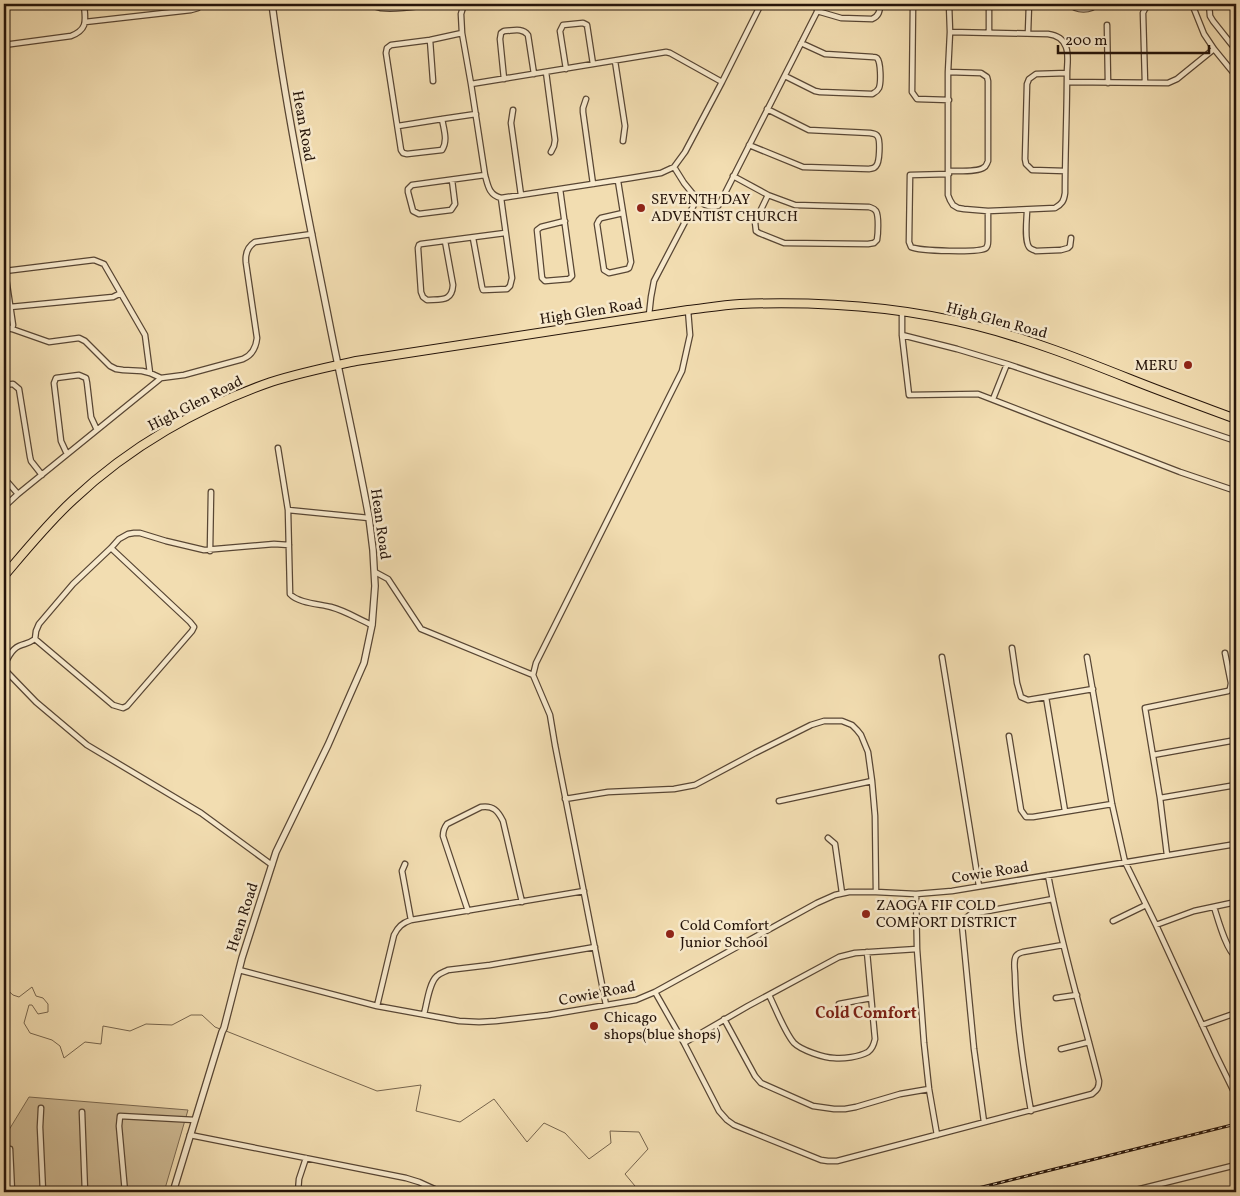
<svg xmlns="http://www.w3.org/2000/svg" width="1240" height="1196" font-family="Vollkorn,serif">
  <rect width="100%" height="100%" fill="#f2ddb1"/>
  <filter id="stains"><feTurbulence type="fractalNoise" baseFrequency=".004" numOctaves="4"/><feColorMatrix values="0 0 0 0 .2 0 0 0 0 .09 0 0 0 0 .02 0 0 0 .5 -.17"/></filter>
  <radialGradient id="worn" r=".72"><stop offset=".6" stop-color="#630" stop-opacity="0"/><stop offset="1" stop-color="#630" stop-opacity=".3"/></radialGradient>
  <path fill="#cfbb95" stroke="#7a6850" d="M 29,1097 L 188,1110 L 164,1192 L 4,1192 L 4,1138 Z"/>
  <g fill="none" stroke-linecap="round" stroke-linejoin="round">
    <path stroke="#76644c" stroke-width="1" d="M 4,987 L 13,995 L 19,997 L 32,987 L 36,996 L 43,998 L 48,1004 L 48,1012 L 38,1014 L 32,1005 L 29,1005 L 24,1023 L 30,1033 L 52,1040 L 60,1046 L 64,1058 L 85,1042 L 101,1044 L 103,1026 L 130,1031 L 146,1024 L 172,1025 L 191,1015 L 202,1015 L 215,1027 L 220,1029
      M 226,1031 L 377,1091 L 421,1085 L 416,1111 L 460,1122 L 494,1099 L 527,1142 L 544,1123 L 565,1133 L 589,1159 L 611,1143 L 610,1131 L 639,1132 L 648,1149 L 625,1174 L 640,1192
      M 694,1192 L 699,1189 L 700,1192"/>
    <g stroke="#584634" stroke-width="7">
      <path id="minor" d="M 370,4 C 374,6 377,7 381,8 C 390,9 418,8 425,4
        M 464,4 L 461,14 L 462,33 L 471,84 L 485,175 C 488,186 489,195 501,198 L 631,178 L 661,173 L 674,167 L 685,152 L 722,82 L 761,4
        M 913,4 L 912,92 L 917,99 L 949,100
        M 949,4 L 950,32
        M 989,4 L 989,33
        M 1070,4 C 1076,11 1091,11 1097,4
        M 1192,4 L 1204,34 L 1214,49 L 1236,76
        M 1209,4 L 1210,16 L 1213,21 L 1236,50
        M 817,11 L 841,18 L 872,19 C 879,16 880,11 880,4
        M 85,22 L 191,10 L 198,8 L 199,4
        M 1107,25 L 1108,83
        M 950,32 L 1048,34 C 1056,35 1063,38 1066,47 C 1069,55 1067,65 1067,73 C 1067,113 1065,153 1065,193 C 1064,201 1062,204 1055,208 L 988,211 L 964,209 L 958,208 L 953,205 L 950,200 L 948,195 L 948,72 Z
        M 462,33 L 430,40 L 391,45 L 387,48 L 386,53 L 401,150 L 403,153 L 407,154 L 442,150 C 448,141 444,130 442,119 L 476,114
        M 1028,33 L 1029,4
        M 430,40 L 433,81
        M 4,45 L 71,36 C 89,29 85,19 84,4
        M 615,61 L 625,126 L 623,141
        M 566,69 L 560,31 L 563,25 L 583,23 L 587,25 L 593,64
        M 546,72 L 555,140 L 554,146 L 551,152
        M 948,72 L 981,73 L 987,77 L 988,81 L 988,161 C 986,165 987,166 983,168 C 977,172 957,171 949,171
        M 785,76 L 815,91 L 820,92 L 872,94 C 876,92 877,92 879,88 C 881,83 881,62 877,58 C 876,57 874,57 873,57 L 825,54 L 801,43
        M 504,79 L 500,39 L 501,33 L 504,31 C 512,31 522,27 528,35 L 534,74
        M 1067,82 L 1168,83 L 1177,79 L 1214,49
        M 1145,83 L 1143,13 C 1145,7 1148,4 1154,4
        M 471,84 L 666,52 L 670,53 L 722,82
        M 586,99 L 583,108 L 583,112 L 593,184
        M 513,110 L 511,123 L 521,195
        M 398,126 L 442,119
        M 749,145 L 803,167 L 869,169 C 872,168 874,169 876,166 C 880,162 880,141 878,137 C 876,133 874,134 870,133 L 809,130 L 767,109
        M 1065,171 L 1032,170 L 1026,164 L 1025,159 L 1027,84 L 1029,79 L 1036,74 L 1067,73
        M 949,174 L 910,175 L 909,242 L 911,247 C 919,251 980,253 986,248 C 988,246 988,243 988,241 L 988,211
        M 733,176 L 768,195 L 795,205 L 869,207 C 872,208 874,208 876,211 C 879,216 878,234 877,240 L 874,243 L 868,244 L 784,243 L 759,233 L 756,231 L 755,222 L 768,195
        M 452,180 L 455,204 L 451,210 L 419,214 L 413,211 L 408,192 L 408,189 L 412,185 L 485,175
        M 618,181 L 631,262 L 629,268 L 627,269 L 609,273 L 604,270 L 597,224 L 599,220 L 601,218 L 623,213
        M 560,189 L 572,276 L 569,279 L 545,281 L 542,278 L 537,230 L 541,227 L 565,221
        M 697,199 C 703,205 709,208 718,206 L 720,203 L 821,4
        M 1027,210 C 1027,218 1024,240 1029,247 C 1031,250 1032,249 1036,251 L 1061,250 L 1068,248 L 1070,246 L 1071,238
        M 473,238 L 482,287 L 483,290 L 507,289 L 510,286 L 512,278 L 501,198
        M 445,241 L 453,285 C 452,302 441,299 427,300 L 423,297 L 421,292 L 418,248 L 419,245 L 421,244 L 505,233
        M 10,307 L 113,297 L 121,293
        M 902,311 L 902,335 L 909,395 L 978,394 L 1180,472 L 1236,491
        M 649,315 L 651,297 L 654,281 L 697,199 L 684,183 L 674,167
        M 4,327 L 12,329 L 49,342 L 79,338 L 85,341 L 110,366 L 116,369 L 123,370 L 142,371 L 150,373 L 161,378
        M 12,329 L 13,325 L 5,271 L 94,260 L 104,264 L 145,335 L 150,373
        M 902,335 L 957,349 L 1007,364 L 1236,441
        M 4,385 L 13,384 L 19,389 L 30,457 L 31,461 L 42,475
        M 993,399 L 1007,364
        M 278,448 L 288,510 L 290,594 C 298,603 319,604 331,607 C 346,611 358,619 372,625
        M 67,454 L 61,441 L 54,383 L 56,378 L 79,375 L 86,378 L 87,383 L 91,417 L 97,430
        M 4,478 L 18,494
        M 4,507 L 18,494 L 161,378 L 184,375 L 243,359 C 252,355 256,348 257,338 L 246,263 C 245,254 247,247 255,242 L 312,234
        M 288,510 L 369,518
        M 210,551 L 211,492
        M 375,572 L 388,579 L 421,629 L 533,675
        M 35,639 L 113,705 L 123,708 L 127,706 L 192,631 L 194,627 L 190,622 L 111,548
        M 1012,648 L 1017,683 L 1021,697 L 1028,700 L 1093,689
        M 942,657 L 979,886
        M 1087,657 L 1112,804 L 1125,862 L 1156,925 L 1216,1055 L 1236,1096
        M 1046,697 L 1065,811
        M 1009,736 L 1021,810 L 1026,817 L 1033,817 L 1112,804
        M 1153,755 L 1236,740
        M 1160,798 L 1236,785
        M 565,799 L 608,792 L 674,789 L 695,785 L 755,753 L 811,725 L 824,721 L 842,721 L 852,725 L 857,730 L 861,735 L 868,752 L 872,781 L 875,816 L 876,892
        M 779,801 L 872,781
        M 828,838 L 835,844 L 842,893
        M 1167,855 L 1160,798 L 1145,708 L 1228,691 L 1230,689 L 1231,683 L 1225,653
        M 405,864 L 402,871 L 411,920
        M 272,865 L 201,813 L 87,745 L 36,702 L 7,672 L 4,667 C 6,660 12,649 19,646 C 26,643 28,644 35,639 L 36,631 L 39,624 L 73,584 L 111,548 L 119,539 L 128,534 L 134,533 L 140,533 L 166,541 L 204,550 L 274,544 L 289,545
        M 916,894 L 917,949 L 924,1043 L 929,1089 L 937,1135
        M 1214,907 C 1218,919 1226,950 1236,957
        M 468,911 L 443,836 C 443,831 444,828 447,824 L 481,807 C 493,805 498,811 503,821 L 522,902
        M 1113,921 L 1146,905
        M 1156,925 L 1194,911 L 1236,902
        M 239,970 L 377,1006 L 459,1021 L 479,1022 L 496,1021 L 548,1015 L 636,1000 L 655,992 L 817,903 L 835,895 L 849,892 L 876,892 L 916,894 L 952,891 L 1236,844
        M 655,992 L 684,1043 L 748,1006 L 839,957 L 855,953 L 917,949
        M 769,995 C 775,1007 785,1033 794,1043 C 801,1050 824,1058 834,1058 C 843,1059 859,1057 868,1052 C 872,1049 874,1044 875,1039 L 867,952
        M 1056,998 L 1077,995
        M 839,1004 L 871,998
        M 606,1005 L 555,745 L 550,715 L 533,675 L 536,663 L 682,371 L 690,335 L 688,310
        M 377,1006 L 394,935 C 398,927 402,923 411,920 L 584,891
        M 424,1014 C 427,1003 429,983 437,976 C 440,973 444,972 448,970 L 490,965 L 595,947
        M 724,1019 L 755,1076 L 761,1083 L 813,1106 L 834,1109 L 845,1109 L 856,1107 L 900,1094 L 929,1089
        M 1202,1025 L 1236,1013
        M 684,1043 L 719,1111 L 727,1120 L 734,1125 L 821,1160 L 828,1161 L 837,1161 L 1092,1094 C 1097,1090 1099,1088 1099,1081 C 1082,1013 1061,945 1048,875
        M 1061,1049 L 1089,1042
        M 41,1108 L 40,1127 L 43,1192
        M 1031,1111 C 1023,1066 1016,1021 1015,975 C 1015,970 1013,961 1016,956 C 1018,953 1020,953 1023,952 L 1063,945
        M 82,1112 L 85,1192
        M 984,1122 L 974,1049 L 962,925 L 963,920 L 971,914 L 1053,899
        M 190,1135 L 406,1178 L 419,1182 L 441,1192
        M 10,1149 L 12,1192
        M 125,1192 L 119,1126 L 120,1116 L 195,1120
        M 298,1192 L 299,1179 L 306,1158
        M 1128,1192 L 1236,1165"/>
    </g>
    <g stroke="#584634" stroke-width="8">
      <path id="tertiary" d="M 173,1192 L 222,1032 L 224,1028 L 242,958 L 276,852 L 328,745 L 357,679 L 364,663 L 372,625 L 375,586 L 373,550 L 369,518 C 357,452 342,387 329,321 C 308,216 286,110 272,4"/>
    </g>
    <g stroke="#25140a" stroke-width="10">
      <path id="primary" d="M 4,576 C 26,550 48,523 73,500 C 129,447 199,407 271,382 C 299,373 328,367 356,361 L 688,310 C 705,308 723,305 740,304 C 819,301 900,306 977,326 C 1029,339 1080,359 1130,379 C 1165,393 1201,406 1236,419"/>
    </g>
    <use href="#minor" stroke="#f7e9cc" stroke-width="4.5"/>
    <use href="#tertiary" stroke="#f7e9cc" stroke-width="5.5"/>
    <use href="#primary" stroke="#f2ddb1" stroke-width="8"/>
    <g stroke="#25140a" stroke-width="3">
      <path id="rail" d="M 962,1192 L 1236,1124"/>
    </g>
    <use href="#rail" stroke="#f7e9cc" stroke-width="1" stroke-dasharray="4" stroke-linecap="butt"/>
  </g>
  <g fill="#8f2418" stroke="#f7e9cc" stroke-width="2">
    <circle cx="641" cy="208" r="5"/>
    <circle cx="1188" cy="365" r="5"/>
    <circle cx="866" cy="914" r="5"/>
    <circle cx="670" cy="934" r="5"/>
    <circle cx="594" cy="1026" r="5"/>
  </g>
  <g text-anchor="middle" stroke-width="5" stroke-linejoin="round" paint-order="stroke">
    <g font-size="15" fill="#25140a" stroke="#f7e9cc">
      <text transform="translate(304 126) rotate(80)" y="5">Hean Road</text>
      <text transform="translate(591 311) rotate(-9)" y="5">High Glen Road</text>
      <text transform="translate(997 320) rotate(15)" y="5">High Glen Road</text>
      <text transform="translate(195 403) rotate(-27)" y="5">High Glen Road</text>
      <text transform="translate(381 524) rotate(82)" y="5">Hean Road</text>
      <text transform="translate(990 872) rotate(-9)" y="5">Cowie Road</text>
      <text transform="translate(242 917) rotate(-72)" y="5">Hean Road</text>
      <text transform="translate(597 993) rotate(-11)" y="5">Cowie Road</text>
    </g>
    <g font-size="15" fill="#25140a" stroke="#f7e9cc" text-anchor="start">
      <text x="651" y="204">SEVENTH DAY<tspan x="651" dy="17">ADVENTIST CHURCH</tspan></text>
      <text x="1178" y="370" text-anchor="end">MERU</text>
      <text x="876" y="910">ZAOGA FIF COLD<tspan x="876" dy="17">COMFORT DISTRICT</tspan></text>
      <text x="680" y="930">Cold Comfort<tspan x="680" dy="17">Junior School</tspan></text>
      <text x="604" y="1022">Chicago<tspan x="604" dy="17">shops(blue shops)</tspan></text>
    </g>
    <g font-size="16" font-weight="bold" fill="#7a1f14" stroke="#f7e9cc">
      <text x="866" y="1018">Cold Comfort</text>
    </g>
  </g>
  <rect width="1240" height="1196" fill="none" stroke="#f2ddb1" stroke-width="20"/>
  <rect x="5" y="5" width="1230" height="1186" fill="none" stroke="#25140a" stroke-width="2.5"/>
  <rect x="10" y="10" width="1220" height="1176" fill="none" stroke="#25140a"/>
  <path d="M1058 45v8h151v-8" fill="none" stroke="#25140a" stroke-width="2.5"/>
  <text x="1065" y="45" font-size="15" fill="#25140a" stroke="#f7e9cc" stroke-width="4" paint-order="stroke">200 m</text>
  <rect width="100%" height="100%" filter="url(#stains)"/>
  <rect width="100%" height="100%" fill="url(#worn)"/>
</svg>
